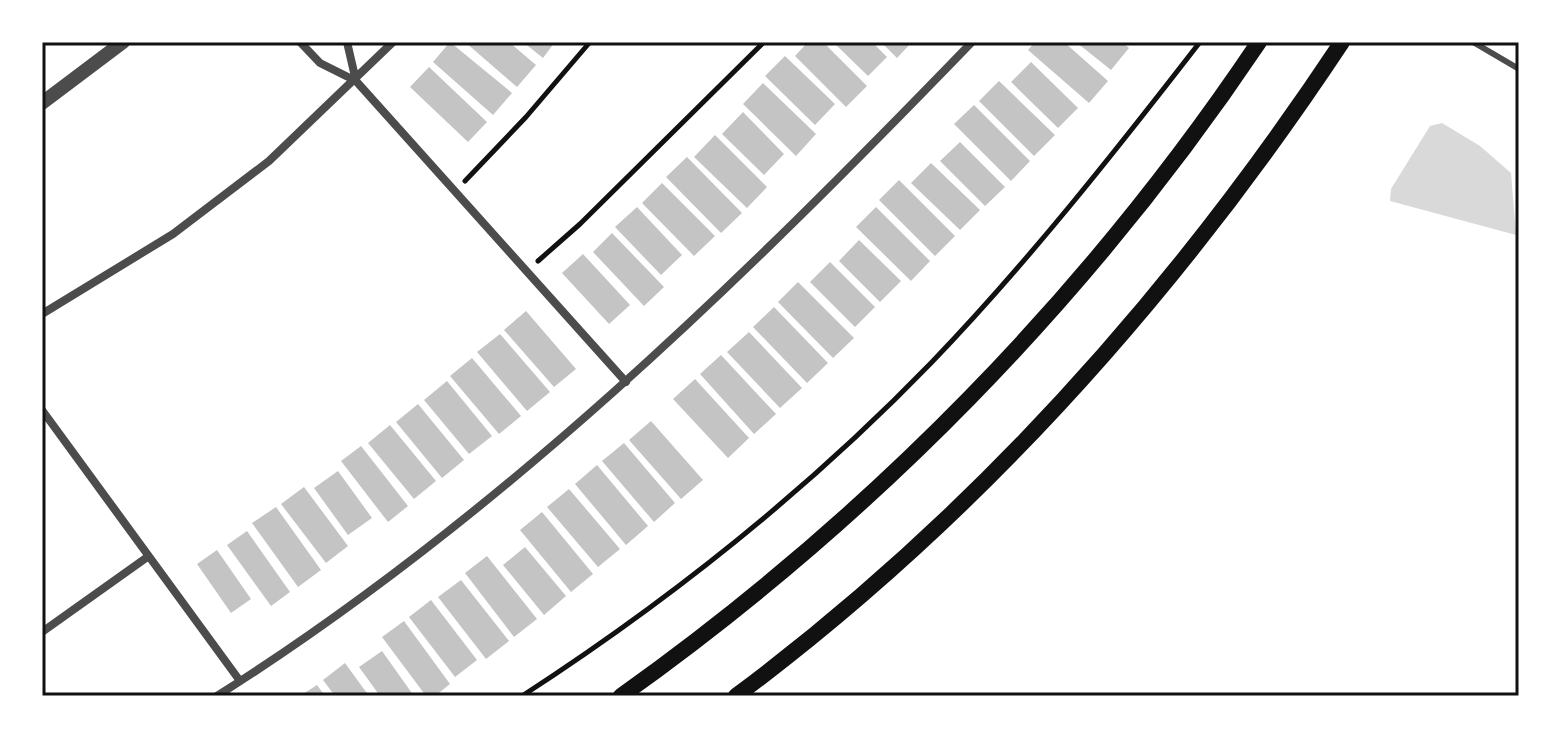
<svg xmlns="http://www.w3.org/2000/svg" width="1561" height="738" font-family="'DejaVu Sans',sans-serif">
  <rect width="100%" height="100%" fill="#fff"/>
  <path fill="#d9d9d9" d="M 1442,123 L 1480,146 L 1511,173 L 1516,235 L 1390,201 L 1391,189 L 1430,126 Z"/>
  <path fill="#c4c4c4" d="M 450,42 L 512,93 L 493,115 L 433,62 Z
    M 465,42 L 509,42 L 536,65 L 517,87 Z
    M 523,42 L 555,42 L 543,58 Z
    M 808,42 L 823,42 L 867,86 L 846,107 L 795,56 Z
    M 833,42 L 872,42 L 887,57 L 868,76 Z
    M 881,42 L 912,42 L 897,58 Z
    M 1035,42 L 1064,42 L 1108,81 L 1089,103 L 1028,50 Z
    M 1076,42 L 1122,42 L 1129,48 L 1111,70 Z
    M 785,56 L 835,104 L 815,125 L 765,76 Z
    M 1031,62 L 1078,108 L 1058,128 L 1011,82 Z
    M 429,67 L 487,122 L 468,142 L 410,87 Z
    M 999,81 L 1055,135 L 1034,156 L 979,101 Z
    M 763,83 L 816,134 L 796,156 L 743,104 Z
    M 974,105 L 1030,161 L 1011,181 L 954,124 Z
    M 743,112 L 784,154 L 764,175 L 722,134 Z
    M 715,135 L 767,187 L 747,208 L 694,157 Z
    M 960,142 L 1005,187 L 985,206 L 940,161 Z
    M 687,157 L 742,213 L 721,233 L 666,177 Z
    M 931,163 L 980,210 L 960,230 L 911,183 Z
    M 899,180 L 955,236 L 935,256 L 879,200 Z
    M 662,183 L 715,236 L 694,256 L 642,203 Z
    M 637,207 L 682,255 L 661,275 L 615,227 Z
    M 876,207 L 930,261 L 911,281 L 856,227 Z
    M 612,233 L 664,287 L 644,306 L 593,252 Z
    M 859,240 L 901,281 L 880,302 L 839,261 Z
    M 583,254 L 630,305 L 609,324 L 562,273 Z
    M 830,262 L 875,307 L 855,327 L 810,282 Z
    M 798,282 L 854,338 L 833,358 L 778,302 Z
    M 774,307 L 828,363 L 807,383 L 753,327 Z
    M 526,311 L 576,369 L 554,387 L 504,330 Z
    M 749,332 L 802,388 L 780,408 L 727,352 Z
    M 500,334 L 550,392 L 527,411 L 477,352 Z
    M 721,355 L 776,414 L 754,434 L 700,374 Z
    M 472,358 L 521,416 L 499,434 L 450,376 Z
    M 695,379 L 749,438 L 728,458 L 673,399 Z
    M 447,381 L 492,436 L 469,454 L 424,400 Z
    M 418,404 L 464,460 L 442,478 L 396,422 Z
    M 651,421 L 703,480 L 681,499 L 629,440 Z
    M 390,425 L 436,481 L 414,499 L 368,443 Z
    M 624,443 L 675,503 L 654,522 L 602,461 Z
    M 361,446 L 408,506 L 388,522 L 341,461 Z
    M 597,465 L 648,526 L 626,545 L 575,484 Z
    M 338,471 L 372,518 L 348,535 L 314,488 Z
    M 304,487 L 348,546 L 326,563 L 281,504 Z
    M 569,489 L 620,549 L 598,567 L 547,507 Z
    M 276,507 L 321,570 L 298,587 L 252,523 Z
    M 542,512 L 593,574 L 571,592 L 520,530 Z
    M 247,531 L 290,592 L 271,606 L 227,545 Z
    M 525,547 L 566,596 L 544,615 L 503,565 Z
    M 217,550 L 251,599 L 231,613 L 197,564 Z
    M 487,556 L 537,619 L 514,637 L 465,573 Z
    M 461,580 L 509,641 L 486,659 L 438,597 Z
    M 431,600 L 477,660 L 455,677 L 409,617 Z
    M 404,621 L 450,684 L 435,696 L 426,696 L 382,637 Z
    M 382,651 L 414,696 L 380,696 L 359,667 Z
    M 345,663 L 369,696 L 335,696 L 323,680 Z
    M 317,685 L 325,696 L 300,696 Z"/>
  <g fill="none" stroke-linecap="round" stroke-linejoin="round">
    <path stroke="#111" stroke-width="5" d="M 465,181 L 526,117 L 590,42
      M 538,261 L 580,224 L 764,42
      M 522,696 C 670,600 808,490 931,363 C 1028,262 1114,153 1200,42"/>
    <path stroke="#4c4c4c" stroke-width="6" d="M 1473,42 L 1519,69"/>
    <path stroke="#4c4c4c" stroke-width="8" d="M 300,42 L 320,63 L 356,81 L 347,42
      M 356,81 L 626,382
      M 42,314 L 173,234 L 269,161 L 393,42
      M 42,410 L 240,681
      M 42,632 L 146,558
      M 217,696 C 500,517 740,282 972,42"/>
    <path stroke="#4c4c4c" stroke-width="14" d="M 42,103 L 123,42"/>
    <path stroke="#111" stroke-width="16" d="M 621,696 C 871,518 1088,297 1259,42
      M 736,696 C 976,517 1177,291 1342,42"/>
  </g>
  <rect width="1561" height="738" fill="none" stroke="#ffffff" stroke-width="88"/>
  <rect x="44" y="44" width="1473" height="650" fill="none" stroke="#111" stroke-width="3"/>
</svg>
